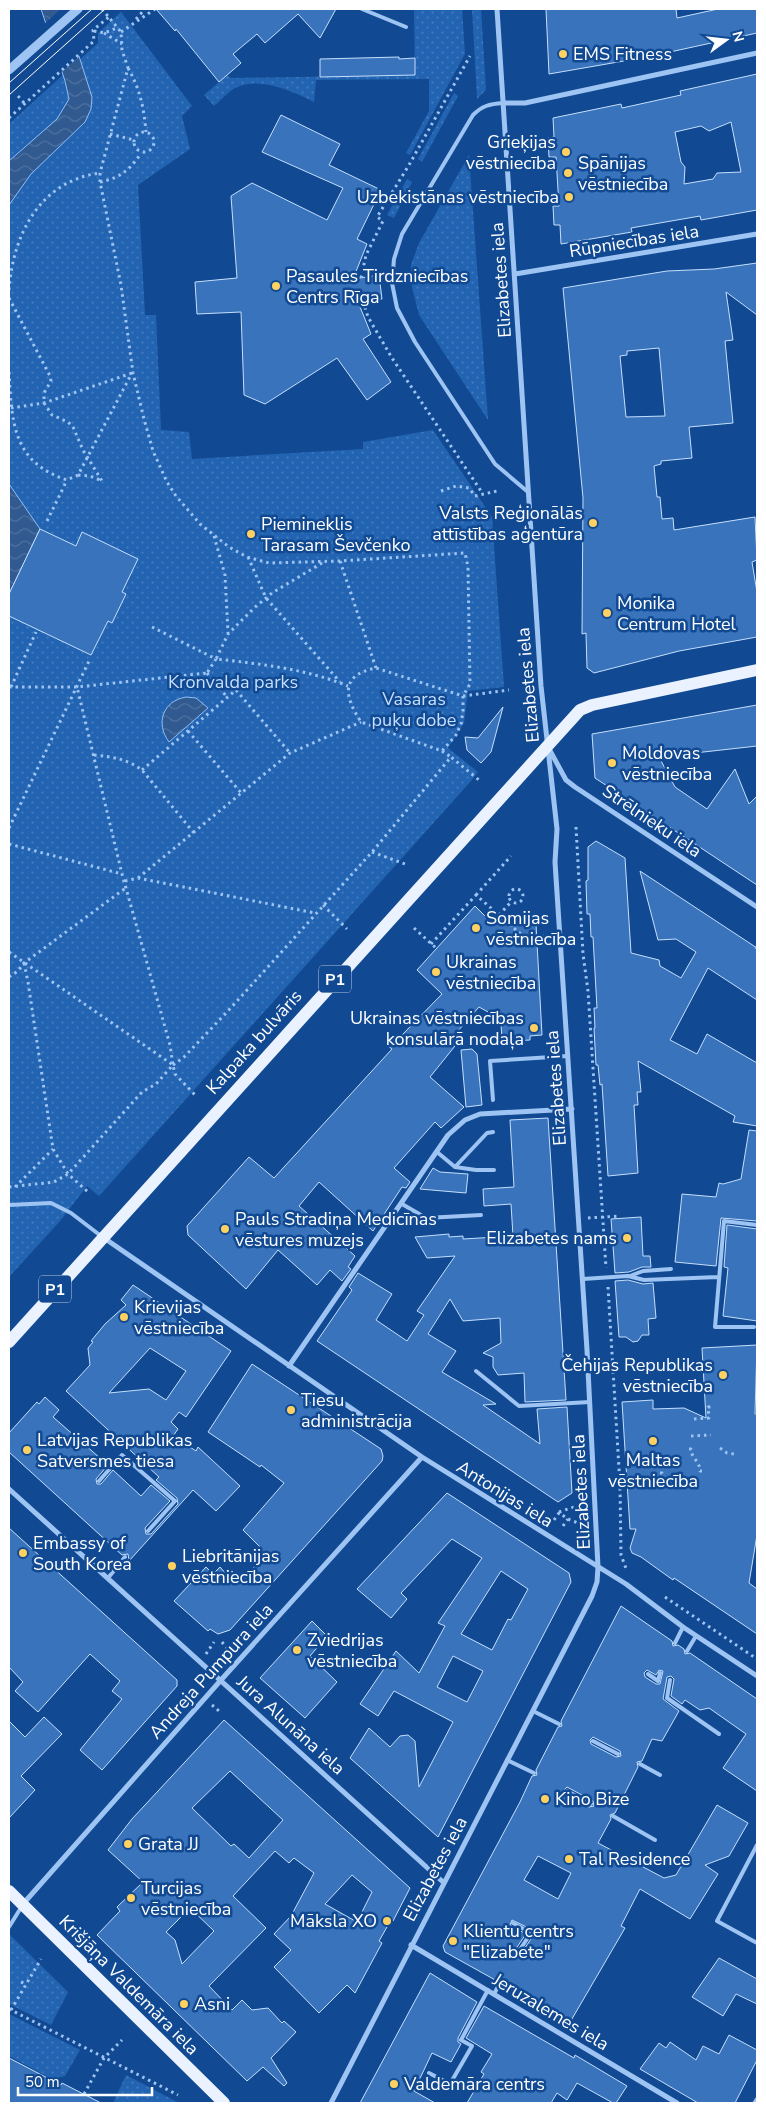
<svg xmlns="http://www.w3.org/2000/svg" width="766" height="2112" font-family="'Nunito Sans',sans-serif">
  <defs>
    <pattern id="green-dots" width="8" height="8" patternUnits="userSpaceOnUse" patternTransform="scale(1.25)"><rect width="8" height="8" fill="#2264b2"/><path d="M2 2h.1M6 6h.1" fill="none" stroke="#437bbe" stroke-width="1.8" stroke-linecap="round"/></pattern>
    <pattern id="water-waves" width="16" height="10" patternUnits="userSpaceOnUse" patternTransform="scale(1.25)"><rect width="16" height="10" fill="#305a90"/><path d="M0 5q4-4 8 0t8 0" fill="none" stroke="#4f73a1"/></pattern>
  </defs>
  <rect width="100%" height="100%" fill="#114a93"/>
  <path fill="url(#green-dots)" d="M 414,9 L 462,9 L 465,54 L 410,155 L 406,153 L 429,111 L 429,79 L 316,80 L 314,102 C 291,91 261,76 235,88 C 228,92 220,101 214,106 L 204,95 L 227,75 L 231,78 L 415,75 Z
    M 472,9 L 481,9 L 486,90 L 477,99 Z
    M 121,12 L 192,106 L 182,116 L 190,149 L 138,185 L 145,315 L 156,315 L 161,430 L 189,432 L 192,459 L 363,449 L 363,442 L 433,430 L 492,517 L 504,687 L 468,691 L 464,723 L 448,748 L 478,772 L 471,781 L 99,1196 L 87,1186 L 60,1221 L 9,1277 L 9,124 L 98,43 L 98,33 Z
    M 454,93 L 458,96 L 422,162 L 418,159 Z
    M 469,155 L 488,420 L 419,315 L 412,287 L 411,265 L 419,243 Z
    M 407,179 L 412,182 L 394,218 L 387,215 Z
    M 9,1934 L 68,1992 L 51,2025 L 9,2004 Z
    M 9,2014 L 80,2050 L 65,2076 L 52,2079 L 9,2056 Z
    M 126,2075 L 179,2103 L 113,2103 Z"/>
  <path fill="url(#water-waves)" stroke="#8fbff6" d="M 41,9 L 64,9 L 92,97 L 91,109 L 85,122 L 31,174 L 9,205 L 9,161 L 57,119 L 69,99 L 65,81 Z
    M 9,484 L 40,529 L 9,594 Z
    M 186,697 L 196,698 L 208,708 L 169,742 C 155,723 163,701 186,697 Z"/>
  <path fill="#114a93" d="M 61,9 L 67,9 L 82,54 L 60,73 L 43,25 Z"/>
  <path fill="#3973bb" stroke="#c5dffd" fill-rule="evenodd" d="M 156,9 L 336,9 L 320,38 L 298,14 L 265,43 L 257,34 L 233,54 L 241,63 L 219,82 L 176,29 L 175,31 Z
    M 546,9 L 676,9 L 677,18 L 718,9 L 757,9 L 757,33 L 647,57 L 549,74 Z
    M 399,57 L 399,59 L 415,58 L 415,75 L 320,77 L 320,59 Z
    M 757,74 L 757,210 L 701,220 L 700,216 L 631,228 L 632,232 L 561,244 L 560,225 L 554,225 L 553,206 L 559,206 L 556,157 L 549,157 L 548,138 L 554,137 L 553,118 L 621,104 L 622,108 L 681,95 L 680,91 ZM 731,122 L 741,172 L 717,173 L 713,179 L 684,184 L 685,167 L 681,162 L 675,132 L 701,126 L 709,131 Z
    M 281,115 L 340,144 L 329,165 L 381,190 L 357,239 L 367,244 L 353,279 L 379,275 L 382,299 L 358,302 L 371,334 L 363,339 L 391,382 L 367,400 L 337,358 L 265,404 L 244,395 L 241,312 L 197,314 L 195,282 L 237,278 L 231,196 L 252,183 L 327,220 L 343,188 L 262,152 Z
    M 757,263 L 757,315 L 726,292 L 733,340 L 725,341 L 733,423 L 689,427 L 692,458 L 661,461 L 661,464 L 654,466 L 657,497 L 660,497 L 662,519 L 673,518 L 674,530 L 755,517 L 757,560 L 752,562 L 757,592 L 757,637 L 679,651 L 594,673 L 587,668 L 586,633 L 582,634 L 583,498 L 563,288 L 667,271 L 714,269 ZM 659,348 L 665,416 L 626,417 L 620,356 L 627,355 L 627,351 Z
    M 40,529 L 76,546 L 82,532 L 138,559 L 122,592 L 126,594 L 112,623 L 108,621 L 91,655 L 9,616 L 9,594 Z
    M 757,705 L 757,746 L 659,757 L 675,787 L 707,809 L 735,769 L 749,804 L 757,796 L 757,885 L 595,778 L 592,734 Z
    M 503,707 L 491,752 L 481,763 L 467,750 L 465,737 L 478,738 Z
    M 596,841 L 625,858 L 631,953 L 659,960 L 660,966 L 681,978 L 696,952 L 676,939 L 658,940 L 640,871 L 757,948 L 757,1000 L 708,968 L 670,1040 L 697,1054 L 707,1034 L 757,1063 L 757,1126 L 733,1122 L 735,1116 L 638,1061 L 641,1092 L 637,1092 L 638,1105 L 634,1105 L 638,1173 L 608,1176 L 602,1084 L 600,1085 L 598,1065 L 596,1065 L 594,1028 L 595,1028 L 594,1008 L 597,1008 L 593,937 L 591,937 L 590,914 L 587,914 L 586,881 L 588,880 L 588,847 Z
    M 475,906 L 485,916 L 491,910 L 509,926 L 536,924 L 542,1035 L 530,1036 L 530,1040 L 510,1041 L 509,1037 L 502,1038 L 500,1011 L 488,1012 L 479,1007 L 457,1032 L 459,1041 L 430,1077 L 464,1107 L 441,1128 L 435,1122 L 394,1168 L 410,1182 L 406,1188 L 402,1187 L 373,1231 L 319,1182 L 299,1206 L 355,1256 L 348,1267 L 351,1269 L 342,1281 L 330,1270 L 317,1285 L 278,1250 L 246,1289 L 188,1235 L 187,1226 L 249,1157 L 274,1178 L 392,1049 L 388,1046 L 399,1035 L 402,1035 L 442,994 L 417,970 Z
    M 472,1049 L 477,1054 L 482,1105 L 466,1107 L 461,1050 Z
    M 548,1118 L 566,1400 L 525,1402 L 524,1373 L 498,1375 L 493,1367 L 493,1357 L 483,1353 L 501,1343 L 500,1318 L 463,1321 L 450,1299 L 428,1334 L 456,1351 L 442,1372 L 496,1404 L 483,1405 L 540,1444 L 537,1409 L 567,1407 L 572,1493 L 558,1502 L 317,1341 L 352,1290 L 349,1287 L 358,1273 L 392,1294 L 376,1320 L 407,1341 L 424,1315 L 417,1311 L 455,1256 L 427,1258 L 415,1237 L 449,1234 L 449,1237 L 463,1236 L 463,1239 L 513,1236 L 511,1204 L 484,1206 L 483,1189 L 514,1187 L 510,1120 Z
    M 749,1130 L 757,1131 L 757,1221 L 721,1218 L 716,1266 L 675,1262 L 682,1194 L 716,1197 L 719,1183 L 723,1184 L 741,1179 Z
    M 433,1168 L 440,1172 L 468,1174 L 466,1193 L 420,1189 Z
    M 641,1217 L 643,1256 L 650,1256 L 651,1267 L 642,1267 L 629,1272 L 615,1273 L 611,1219 Z
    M 727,1225 L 757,1229 L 757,1321 L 723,1316 L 728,1268 L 724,1267 Z
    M 628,1280 L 643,1284 L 653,1283 L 656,1318 L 648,1319 L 649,1335 L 642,1335 L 638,1341 L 633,1342 L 626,1337 L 619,1337 L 615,1281 Z
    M 133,1285 L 231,1351 L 186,1417 L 179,1412 L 171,1422 L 178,1429 L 173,1436 L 196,1451 L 198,1447 L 240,1486 L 216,1511 L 193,1490 L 129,1561 L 128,1554 L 122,1555 L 9,1452 L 9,1433 L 37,1402 L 39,1404 L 45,1397 L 59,1410 L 53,1417 L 108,1465 L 96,1479 L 97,1484 L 101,1484 L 113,1470 L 141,1496 L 151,1485 L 170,1501 L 145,1528 L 146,1534 L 151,1534 L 178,1504 L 177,1498 L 156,1480 L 159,1477 L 66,1391 L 90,1365 L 88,1348 L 93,1342 L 91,1341 L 105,1324 L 126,1305 L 121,1300 ZM 150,1348 L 186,1371 L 166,1400 L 149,1389 L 109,1393 Z
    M 757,1345 L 755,1414 L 757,1414 L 757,1535 L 749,1583 L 757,1589 L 757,1634 L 674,1578 L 673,1580 L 641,1557 L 632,1553 L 630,1548 L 636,1529 L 630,1529 L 622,1402 L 653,1400 L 653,1409 L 684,1408 L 706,1418 L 702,1348 Z
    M 252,1364 L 381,1449 L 383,1456 L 382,1461 L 230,1630 L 218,1634 L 210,1629 L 208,1631 L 174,1601 L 206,1567 L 213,1574 L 220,1567 L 227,1575 L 232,1571 L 241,1580 L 262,1559 L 255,1554 L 261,1548 L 243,1530 L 284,1483 L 261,1465 L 260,1467 L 208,1432 Z
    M 447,1493 L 569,1573 L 571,1582 L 438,1837 L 350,1758 L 369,1728 L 390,1747 L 400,1736 L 408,1735 L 415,1741 L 419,1787 L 453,1722 L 394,1691 L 378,1716 L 360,1704 L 396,1651 L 419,1673 L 445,1626 L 438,1623 L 482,1558 L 452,1539 L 401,1593 L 407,1599 L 391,1618 L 357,1589 ZM 501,1571 L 528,1589 L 511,1620 L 508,1619 L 492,1650 L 461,1634 ZM 453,1656 L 483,1671 L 467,1702 L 437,1687 Z
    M 9,1528 L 177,1680 L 177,1686 L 102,1770 L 80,1750 L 122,1699 L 112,1691 L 120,1681 L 90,1654 L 38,1712 L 15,1691 L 23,1682 L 9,1667 Z
    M 621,1606 L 672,1641 L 673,1646 L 678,1645 L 684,1649 L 685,1654 L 690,1653 L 757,1699 L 757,1791 L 723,1768 L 746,1734 L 709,1708 L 700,1710 L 685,1700 L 682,1704 L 671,1696 L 674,1679 L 671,1676 L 667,1677 L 663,1699 L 679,1711 L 662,1741 L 652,1739 L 642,1761 L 637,1762 L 638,1767 L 615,1813 L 610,1815 L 611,1819 L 598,1843 L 664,1878 L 676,1875 L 717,1805 L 748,1823 L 729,1856 L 705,1865 L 718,1874 L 690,1919 L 640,1889 L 621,1926 L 625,1928 L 569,2024 L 503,1985 L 502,1980 L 497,1981 L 445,1952 L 443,1946 L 520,1802 L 532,1776 L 537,1775 L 536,1770 L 558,1727 L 562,1726 L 561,1721 ZM 647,1670 L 656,1675 L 659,1670 L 663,1671 L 660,1684 L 656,1684 L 645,1677 L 644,1673 ZM 593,1737 L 620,1751 L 621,1756 L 616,1757 L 591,1744 L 590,1740 ZM 567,1787 L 593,1801 L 594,1806 L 589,1807 L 565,1794 L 564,1790 ZM 538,1856 L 571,1873 L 558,1899 L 524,1880 ZM 512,1920 L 533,1930 L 535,1933 L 520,1955 L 517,1954 L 515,1950 L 526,1934 L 510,1925 Z
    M 312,1621 L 327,1636 L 310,1656 L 337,1682 L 305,1718 L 260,1678 Z
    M 44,1717 L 62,1734 L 21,1776 L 35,1790 L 9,1818 L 9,1721 L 25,1737 Z
    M 224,1720 L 410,1888 L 393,1921 L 391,1920 L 379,1941 L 382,1943 L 355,1993 L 347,1985 L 319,2013 L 274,1967 L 291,1950 L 274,1934 L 291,1916 L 314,1873 L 294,1858 L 289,1863 L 275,1851 L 233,1896 L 266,1928 L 209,1986 L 232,2010 L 242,2000 L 252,2010 L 268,2008 L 282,2023 L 284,2021 L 296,2032 L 271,2058 L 287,2083 L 284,2086 L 263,2067 L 247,2081 L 97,1935 L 120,1911 L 117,1907 L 143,1882 L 108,1850 L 132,1819 ZM 230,1771 L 283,1820 L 249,1858 L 234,1844 L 231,1846 L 192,1808 ZM 352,1875 L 372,1892 L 357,1922 L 325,1904 ZM 190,1908 L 214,1931 L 182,1964 L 175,1940 L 166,1932 Z
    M 719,1958 L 757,1979 L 757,2004 L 736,1994 L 723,2016 L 692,1997 Z
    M 430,1973 L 477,2002 L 458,2038 L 458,2042 L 461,2044 L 451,2062 L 432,2053 L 414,2091 L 435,2103 L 360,2103 Z
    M 484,2006 L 574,2058 L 575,2055 L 627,2086 L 616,2103 L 613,2103 L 577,2083 L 567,2100 L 557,2093 L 551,2103 L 467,2103 L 484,2074 L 481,2072 L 492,2054 L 466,2038 Z
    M 729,2035 L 757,2050 L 757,2060 L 735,2103 L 698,2103 L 640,2069 L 659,2043 L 666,2048 L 670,2042 L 696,2060 L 703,2046 L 719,2054 Z
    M 9,2058 L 61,2085 L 62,2083 L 101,2103 L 9,2103 Z"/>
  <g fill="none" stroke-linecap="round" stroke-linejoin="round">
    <path stroke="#9ec4f3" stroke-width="3" stroke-dasharray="2.5 4" stroke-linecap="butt" d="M 102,9 L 121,32 L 122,50 L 128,68 L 100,173 L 100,182 L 121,285 L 133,373 L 144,419 L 153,451 L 167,482 L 176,496 L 200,524 L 229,547 L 247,557 L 269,563 L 340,561 L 465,553 L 468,567 L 470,684 L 463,696 L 463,711 L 461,724 L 456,735 L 442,751 L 361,722 C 344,696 340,675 376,668 L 463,696 L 509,690
      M 136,19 L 145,9
      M 94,31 L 104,33 L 117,28
      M 121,32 L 155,9
      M 104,33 L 122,44
      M 128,68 C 140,89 144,108 146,132
      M 18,96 L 25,104
      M 9,118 L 94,41 L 93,30 L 109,17
      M134 142a10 10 0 1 1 20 0a10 10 0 1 1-20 0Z
      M 110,134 L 134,140
      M 100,182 C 120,178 130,170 141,153
      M 361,278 L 366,255 L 383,221 L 377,217 L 409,165 L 470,56
      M 9,290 C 13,234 40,181 100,173
      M 9,298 L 50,376 L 51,381 L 44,393 L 44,403 L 52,415 L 68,422 L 73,427 L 83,450 L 102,481
      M 363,301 L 368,317 L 392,358 L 483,494
      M 9,372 C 12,422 12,462 67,480 L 78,475 L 132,373
      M 11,408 L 44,403 L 132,373
      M 78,475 L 90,476 L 102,481
      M 441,491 L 456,486 L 469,488 L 475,496 L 497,491
      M 47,521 L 67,480
      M 214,536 L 225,575 L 228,633
      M 248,557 L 266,598 L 340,682
      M 340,561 L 376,668
      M 322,563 L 272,593 L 254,608 L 228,634 L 216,659 C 261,664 306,669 348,686
      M 152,627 L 216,659 L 207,673
      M 207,673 L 227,697
      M 9,687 L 77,687 L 207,673
      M 11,687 L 36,632
      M 188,731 L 242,794
      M 442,751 L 451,757
      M 94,755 C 113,757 127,759 142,770 L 194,833
      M 142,770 L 236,690 L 290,753
      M 576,827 L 583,954 L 588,991 L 606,1268
      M 9,828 L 90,659
      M 9,844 L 122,874
      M 372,852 L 405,864
      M 138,878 L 290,753 L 361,722
      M 125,881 L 138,878 L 315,913
      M509 896a7 7 0 1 1 14 0a7 7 0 1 1-14 0Z
      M 476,895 L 511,856
      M 323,905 L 347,929
      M 499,915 L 511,902
      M 414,928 L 436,948
      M 431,944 L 476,895 L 523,936 L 544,936
      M 756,949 L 757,947
      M 9,952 L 173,1065 L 175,1074 L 196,1096
      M 24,963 L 28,982 L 53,1149 L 68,1174 L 142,1092 L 156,1084 L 173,1065 L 170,1045 L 122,874 L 77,687
      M 9,977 L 18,971 L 24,963 L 127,887
      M 173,1065 L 184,1057 L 228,1011 L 372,852 L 451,757 L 479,780
      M 9,1187 L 54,1182 L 68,1174 L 88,1192
      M 15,1187 L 53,1149
      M 588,1218 L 620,1216
      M 608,1287 L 620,1485 L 621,1555 L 627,1571
      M 694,1419 L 709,1418 L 708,1407 L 711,1407
      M 691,1436 L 711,1435
      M 720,1448 L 727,1453 L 734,1454
      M 689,1449 L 691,1449 C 691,1458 700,1461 700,1471 L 702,1471
      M 660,1473 L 662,1473 L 663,1482
      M 559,1512 L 583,1504
      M 554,1520 L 559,1513 L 570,1520 L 584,1525
      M 563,1526 L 568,1519
      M 665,1597 L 757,1659
      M 222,1642 L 231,1654
      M 206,1654 L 214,1642
      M 212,1705 L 219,1711
      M 21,1982 L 26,1984
      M 9,2009 L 178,2095
      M 11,2010 L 41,1959
      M 84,2094 L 104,2058 L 122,2040"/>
    <path stroke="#9ec4f3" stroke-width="4" d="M 362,9 L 406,27
      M 503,103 C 489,104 482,106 473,115 L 402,234 L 394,259 L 392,283 L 397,308 L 415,342 L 495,464 L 528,492
      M 493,1100 L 490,1061 L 568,1056
      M 437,1152 L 455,1167 L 487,1133 L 493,1132
      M 455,1167 L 476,1170 L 494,1170
      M 402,1204 L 426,1218 L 481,1215
      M 9,1205 L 51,1203 L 71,1213 L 101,1236
      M 630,1276 L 643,1271 L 671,1269
      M 583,1279 L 628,1276 L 644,1280 L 718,1277
      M 754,1327 L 715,1327 L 724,1221 L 757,1225
      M 476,1371 L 519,1406 L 590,1402
      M 99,1481 L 122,1455 L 175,1501 L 148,1531
      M 108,1578 L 125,1557
      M 675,1643 L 683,1627
      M 687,1651 L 696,1636
      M 648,1674 L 658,1681 L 660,1673
      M 670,1680 L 667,1698 L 719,1734
      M 533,1711 L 559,1724
      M 593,1741 L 618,1754
      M 507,1760 L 534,1773
      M 640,1764 L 660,1775
      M 567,1791 L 591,1804
      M 613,1816 L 655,1840
      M 757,1845 L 717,1921 L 757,1943
      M 513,1923 L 531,1933 L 519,1951
      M 9,1927 L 22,1906
      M 494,1994 L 500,1983
      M 429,2073 L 450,2084 L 472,2046 L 461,2040 L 488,1990"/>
    <path stroke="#9ec4f3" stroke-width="5" d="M 503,103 L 525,103 L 757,53
      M 515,274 L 757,234
      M 548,747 L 566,780 L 575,787 L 757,907
      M 104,1238 L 422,1457 L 626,1584 L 683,1627 L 757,1676
      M 289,1366 L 448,1135 L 465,1120 L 480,1114 L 572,1109
      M 9,1489 L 443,1882
      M 23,1904 L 221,1680 L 422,1457
      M 411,1945 L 677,2103
      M 331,2103 L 592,1596 L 597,1582 L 598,1567 L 587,1350 L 555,862 L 557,829 L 541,686 L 497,9
      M 755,2103 L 757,2100"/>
    <path stroke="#9ec4f3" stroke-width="9" d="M 9,70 L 78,9"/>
    <path stroke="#eaf2ff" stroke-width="12" d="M 9,1342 L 580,710 L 592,705 L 757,670
      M 9,1891 L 224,2103"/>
    <path stroke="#fff" stroke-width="1" d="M 9,83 L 92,9
      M 9,95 L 105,9"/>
  </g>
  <g fill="#ffd160" stroke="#114a93" stroke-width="2">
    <circle cx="563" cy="54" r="5"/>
    <circle cx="566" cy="152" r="5"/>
    <circle cx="568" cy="173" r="5"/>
    <circle cx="569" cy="197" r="5"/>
    <circle cx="276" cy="286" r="5"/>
    <circle cx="593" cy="523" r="5"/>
    <circle cx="251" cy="534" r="5"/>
    <circle cx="607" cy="613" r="5"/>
    <circle cx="612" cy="763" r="5"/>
    <circle cx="476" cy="928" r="5"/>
    <circle cx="436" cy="972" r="5"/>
    <circle cx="534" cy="1028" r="5"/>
    <circle cx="225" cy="1229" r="5"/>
    <circle cx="627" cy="1238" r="5"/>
    <circle cx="124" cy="1317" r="5"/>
    <circle cx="723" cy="1375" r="5"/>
    <circle cx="291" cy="1410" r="5"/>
    <circle cx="653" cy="1441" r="5"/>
    <circle cx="27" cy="1450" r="5"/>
    <circle cx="23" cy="1553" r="5"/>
    <circle cx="172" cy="1566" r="5"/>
    <circle cx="297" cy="1650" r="5"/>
    <circle cx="545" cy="1799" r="5"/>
    <circle cx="128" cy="1844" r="5"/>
    <circle cx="569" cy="1859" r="5"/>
    <circle cx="131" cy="1898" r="5"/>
    <circle cx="387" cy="1921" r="5"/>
    <circle cx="453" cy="1941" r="5"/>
    <circle cx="184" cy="2004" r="5"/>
    <circle cx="394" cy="2084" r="5"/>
  </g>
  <g text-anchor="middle" stroke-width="5" stroke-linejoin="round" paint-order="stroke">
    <g fill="#114a93" stroke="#b8c9df" stroke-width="1">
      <rect x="319" y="965.5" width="32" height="27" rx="4"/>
      <rect x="39" y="1275.5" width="32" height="27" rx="4"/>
    </g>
    <g font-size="16" font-weight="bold" fill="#fff">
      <text x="335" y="985">P1</text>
      <text x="55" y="1295">P1</text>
    </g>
    <g font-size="18" fill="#fff" stroke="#114a93" text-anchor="start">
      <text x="573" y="60">EMS Fitness</text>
      <text x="556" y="148" text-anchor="end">Grieķijas<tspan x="556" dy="21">vēstniecība</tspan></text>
      <text x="578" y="169">Spānijas<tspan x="578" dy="21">vēstniecība</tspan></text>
      <text x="559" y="203" text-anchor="end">Uzbekistānas vēstniecība</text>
      <text x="286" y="282">Pasaules Tirdzniecības<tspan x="286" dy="21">Centrs Rīga</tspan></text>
      <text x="583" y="519" text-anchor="end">Valsts Reģionālās<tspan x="583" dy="21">attīstības aģentūra</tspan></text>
      <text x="261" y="530">Piemineklis<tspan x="261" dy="21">Tarasam Ševčenko</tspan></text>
      <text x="617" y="609">Monika<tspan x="617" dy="21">Centrum Hotel</tspan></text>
      <text x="622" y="759">Moldovas<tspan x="622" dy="21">vēstniecība</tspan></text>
      <text x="486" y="924">Somijas<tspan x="486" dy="21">vēstniecība</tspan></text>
      <text x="446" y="968">Ukrainas<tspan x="446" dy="21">vēstniecība</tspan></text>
      <text x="524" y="1024" text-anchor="end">Ukrainas vēstniecības<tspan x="524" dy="21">konsulārā nodaļa</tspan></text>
      <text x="235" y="1225">Pauls Stradiņa Medicīnas<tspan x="235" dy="21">vēstures muzejs</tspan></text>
      <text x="617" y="1244" text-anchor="end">Elizabetes nams</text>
      <text x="134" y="1313">Krievijas<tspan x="134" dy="21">vēstniecība</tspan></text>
      <text x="713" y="1371" text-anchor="end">Čehijas Republikas<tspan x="713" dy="21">vēstniecība</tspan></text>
      <text x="301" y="1406">Tiesu<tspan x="301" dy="21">administrācija</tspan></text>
      <text x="37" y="1446">Latvijas Republikas<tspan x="37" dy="21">Satversmes tiesa</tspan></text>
      <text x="653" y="1466" text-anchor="middle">Maltas<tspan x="653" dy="21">vēstniecība</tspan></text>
      <text x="33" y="1549">Embassy of<tspan x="33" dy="21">South Korea</tspan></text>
      <text x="182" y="1562">Liebritānijas<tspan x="182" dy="21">vēstniecība</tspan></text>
      <text x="307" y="1646">Zviedrijas<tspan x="307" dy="21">vēstniecība</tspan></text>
      <text x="555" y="1805">Kino Bize</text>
      <text x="138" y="1850">Grata JJ</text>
      <text x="579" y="1865">Tal Residence</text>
      <text x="141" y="1894">Turcijas<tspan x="141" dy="21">vēstniecība</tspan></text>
      <text x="377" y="1927" text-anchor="end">Māksla XO</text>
      <text x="463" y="1937">Klientu centrs<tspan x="463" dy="21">"Elizabete"</tspan></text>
      <text x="194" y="2010">Asni</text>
      <text x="404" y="2090">Valdemāra centrs</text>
    </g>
    <g font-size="18" fill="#fff" stroke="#114a93">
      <text transform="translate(634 241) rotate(-9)" y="6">Rūpniecības iela</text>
      <text transform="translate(501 280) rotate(-94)" y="6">Elizabetes iela</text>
      <text transform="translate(528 685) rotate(-95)" y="6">Elizabetes iela</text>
      <text transform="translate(652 821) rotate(34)" y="6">Strēlnieku iela</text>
      <text transform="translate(254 1042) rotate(-48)" y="6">Kalpaka bulvāris</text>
      <text transform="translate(556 1088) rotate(-94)" y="6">Elizabetes iela</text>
      <text transform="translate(581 1492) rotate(-93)" y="6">Elizabetes iela</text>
      <text transform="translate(505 1494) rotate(32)" y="6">Antonijas iela</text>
      <text transform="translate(211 1671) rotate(-48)" y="6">Andreja Pumpura iela</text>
      <text transform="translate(291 1725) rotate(42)" y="6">Jura Alunāna iela</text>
      <text transform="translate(435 1869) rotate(-62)" y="6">Elizabetes iela</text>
      <text transform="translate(129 1985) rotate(45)" y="6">Krišjāņa Valdemāra iela</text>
      <text transform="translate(551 2012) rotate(31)" y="6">Jeruzalemes iela</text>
    </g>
    <g font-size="18" fill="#c5dffd" stroke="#114a93">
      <text x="233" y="688">Kronvalda parks</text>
      <text x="414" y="705">Vasaras<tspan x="414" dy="21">puķu dobe</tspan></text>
    </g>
  </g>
  <rect width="766" height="2112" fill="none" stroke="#ffffff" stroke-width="20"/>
  <g transform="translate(726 40) rotate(75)" stroke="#114a93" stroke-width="4" paint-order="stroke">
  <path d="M0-4L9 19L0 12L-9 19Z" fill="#ffffff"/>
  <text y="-8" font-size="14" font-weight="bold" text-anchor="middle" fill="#ffffff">N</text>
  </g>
  <path d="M18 2087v8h134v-8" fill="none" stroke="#ffffff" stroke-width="2.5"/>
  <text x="25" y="2087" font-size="15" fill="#ffffff" stroke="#114a93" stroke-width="4" paint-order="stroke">50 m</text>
</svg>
